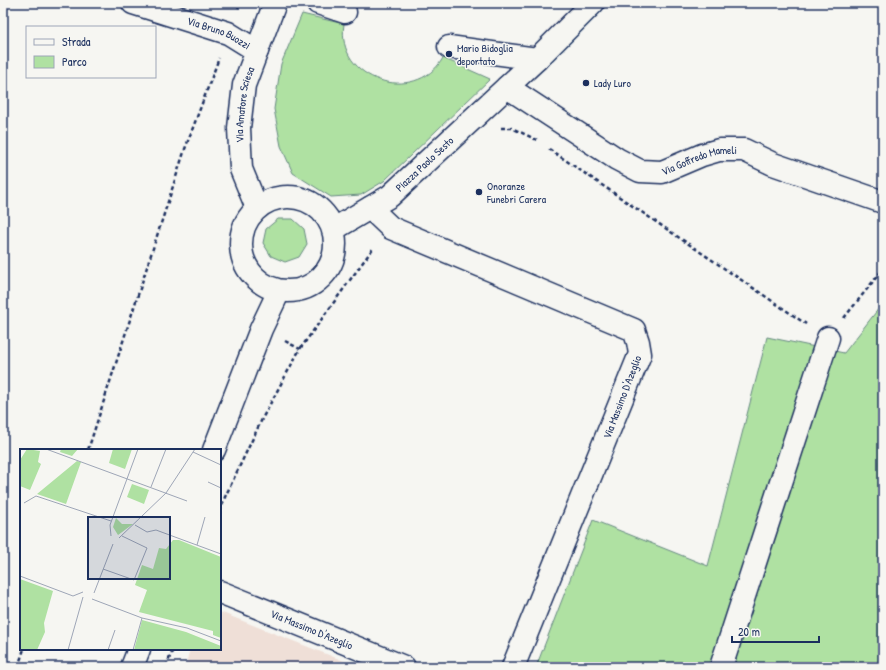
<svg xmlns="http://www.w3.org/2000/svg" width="886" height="670" font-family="'Patrick Hand',sans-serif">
  <rect width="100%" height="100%" fill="#f6f6f2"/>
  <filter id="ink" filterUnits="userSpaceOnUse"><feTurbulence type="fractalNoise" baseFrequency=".025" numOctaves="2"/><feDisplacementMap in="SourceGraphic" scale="8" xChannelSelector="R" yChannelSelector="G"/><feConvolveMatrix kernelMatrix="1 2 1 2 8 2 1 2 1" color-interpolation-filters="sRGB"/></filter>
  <g filter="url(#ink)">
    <path fill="#efdfd7" d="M 220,612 L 359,667 L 185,667 L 190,649 L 220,649 Z"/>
    <path fill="#afe1a2" stroke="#658880" d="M 302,14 L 344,24 C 335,80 415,106 443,58 L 490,79 L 384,181 L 361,195 L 331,197 L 293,173 L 281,146 L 274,109 L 281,64 Z
      M 278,219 L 293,219 L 304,229 L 307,244 L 299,257 L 285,262 L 271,256 L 263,243 L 266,229 Z
      M 883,303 L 883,667 L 536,667 L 593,520 L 708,566 L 767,337 L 844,353 Z"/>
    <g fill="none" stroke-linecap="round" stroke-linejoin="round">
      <g stroke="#1b2f5e" stroke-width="25">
        <path id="pedestrian" d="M 318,3 L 345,12
          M 449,47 L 537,59
          M 721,667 L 828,338"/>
      </g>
      <g stroke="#1b2f5e" stroke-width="25">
        <g id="minor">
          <path id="s1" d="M 133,3 L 228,33 L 257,51"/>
          <path id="s2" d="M 507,87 L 617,159 L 640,171 L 662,172 L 702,155 L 719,150 L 744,150 L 773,164 L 883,202"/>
          <path d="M 370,208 L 391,228 L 634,330 L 638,342 L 640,354 L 513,667"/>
          <path id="s3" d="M 334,229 L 390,196 L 537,59 L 593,3"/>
          <path id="s4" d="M 220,592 L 404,667"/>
        </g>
      </g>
      <g stroke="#1b2f5e" stroke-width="25">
        <g id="tertiary">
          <circle cx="288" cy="244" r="47"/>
          <path id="s5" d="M 257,208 L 241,169 L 239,128 L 244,85 L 275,3"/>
          <path d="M 214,450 L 261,329 L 279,291"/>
          <path d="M 132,667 L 139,649"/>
        </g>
      </g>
      <path stroke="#1b2f5e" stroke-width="2.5" stroke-dasharray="4 3" stroke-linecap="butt" d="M 238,8 L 240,3
        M 501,128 L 512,128 L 537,140
        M 549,149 L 806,324
        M 844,318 L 883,269
        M 285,341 L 300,349
        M 88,450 L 185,149 L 219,58
        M 220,512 L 225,497 L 263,417 L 300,349 L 374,247
        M 18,667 L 24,649
        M 166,667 L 173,649"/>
      <use href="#pedestrian" stroke="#f6f6f2" stroke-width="22"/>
      <use href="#minor" stroke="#f6f6f2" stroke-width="22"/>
      <use href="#tertiary" stroke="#f6f6f2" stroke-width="22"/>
    </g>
  </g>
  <g fill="#1b2f5e" stroke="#f6f6f2" stroke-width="1.5">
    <circle cx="449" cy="54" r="4"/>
    <circle cx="586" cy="83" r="4"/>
    <circle cx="479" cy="192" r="4"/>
  </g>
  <g text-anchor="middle" stroke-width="3" stroke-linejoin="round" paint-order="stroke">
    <g font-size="11" fill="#1b2f5e" stroke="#f6f6f2">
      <text dy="4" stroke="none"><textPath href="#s1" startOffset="91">Via Bruno Buozzi</textPath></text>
      <text dy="4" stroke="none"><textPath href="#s5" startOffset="107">Via Amatore Sciesa</textPath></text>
      <text dy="4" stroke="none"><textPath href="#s2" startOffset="219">Via Goffredo Mameli</textPath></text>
      <text dy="4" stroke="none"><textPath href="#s3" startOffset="112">Piazza Paolo Sesto</textPath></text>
      <text transform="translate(622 397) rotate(-69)" y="4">Via Massimo D'Azeglio</text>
      <text dy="4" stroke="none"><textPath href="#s4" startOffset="99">Via Massimo D'Azeglio</textPath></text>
    </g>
    <g font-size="11" fill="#1b2f5e" stroke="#f6f6f2" text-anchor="start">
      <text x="457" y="52">Mario Bidoglia<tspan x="457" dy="13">deportato</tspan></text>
      <text x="594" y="87">Lady Luro</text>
      <text x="487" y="190">Onoranze<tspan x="487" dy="13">Funebri Carera</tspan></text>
    </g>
  </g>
  <g transform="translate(20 449)">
    <rect width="201" height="201" fill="#f6f6f2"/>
    <path d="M 7,0 L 20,2 L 18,13 L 21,15 L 10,41 L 0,37 L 0,11 ZM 41,0 L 58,0 L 52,7 L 40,3 ZM 93,0 L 112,0 L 105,20 L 89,14 ZM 57,12 L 61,13 L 46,55 L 17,45 ZM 112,35 L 129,41 L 124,55 L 107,48 ZM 96,69 L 102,75 L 113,75 L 98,86 L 93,78 ZM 153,91 L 159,91 L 201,108 L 201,189 L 193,186 L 193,182 L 119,163 L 127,141 L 115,136 L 122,116 L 133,120 L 139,99 L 146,100 ZM 0,130 L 33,142 L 24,174 L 25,183 L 17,201 L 0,201 ZM 122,171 L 166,183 L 201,197 L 201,201 L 114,201 Z" fill="#afe1a2"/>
    <path fill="none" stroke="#9ea6b7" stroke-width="1" d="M 26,0 L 167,52M 173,3 L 201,16M 188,33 L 201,39M 131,38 L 146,0M 4,54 L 16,47 L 91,72M 115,76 L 127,83 L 136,81 L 201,105M 91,87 L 90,76 L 118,0M 99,89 L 146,44 L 175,0M 177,96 L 185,68M 83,120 L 114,131 L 127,99 L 102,87M 0,127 L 53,147 L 63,143M 74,144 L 93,95M 72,150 L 122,169 L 167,179 L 201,192M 48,201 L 63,148M 88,201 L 95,181M 113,201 L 122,169"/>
    <path fill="#1b2f5e" fill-opacity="0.15" stroke="#1b2f5e" stroke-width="2" d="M 68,68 L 150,68 L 150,130 L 68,130 Z"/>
    <rect width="201" height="201" fill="none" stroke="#1b2f5e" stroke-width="2"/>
  </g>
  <rect width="886" height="670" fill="none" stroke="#f6f6f2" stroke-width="16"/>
  <rect x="8" y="8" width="870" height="654" fill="none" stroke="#1b2f5e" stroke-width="1.5" filter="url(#ink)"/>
  <rect x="26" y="26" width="130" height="52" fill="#f6f6f2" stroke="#9ea6b7"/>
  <rect x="34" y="39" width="20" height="6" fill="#f6f6f2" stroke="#9ea6b7"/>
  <text x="62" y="46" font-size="12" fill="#1b2f5e">Strada</text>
  <rect x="34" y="56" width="20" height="12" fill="#afe1a2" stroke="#9ea6b7"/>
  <text x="62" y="66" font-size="12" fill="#1b2f5e">Parco</text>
  <path d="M732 636v6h87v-6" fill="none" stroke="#1b2f5e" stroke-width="2"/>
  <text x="738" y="636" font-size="12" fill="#1b2f5e" stroke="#f6f6f2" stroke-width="3" paint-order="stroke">20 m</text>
</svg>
